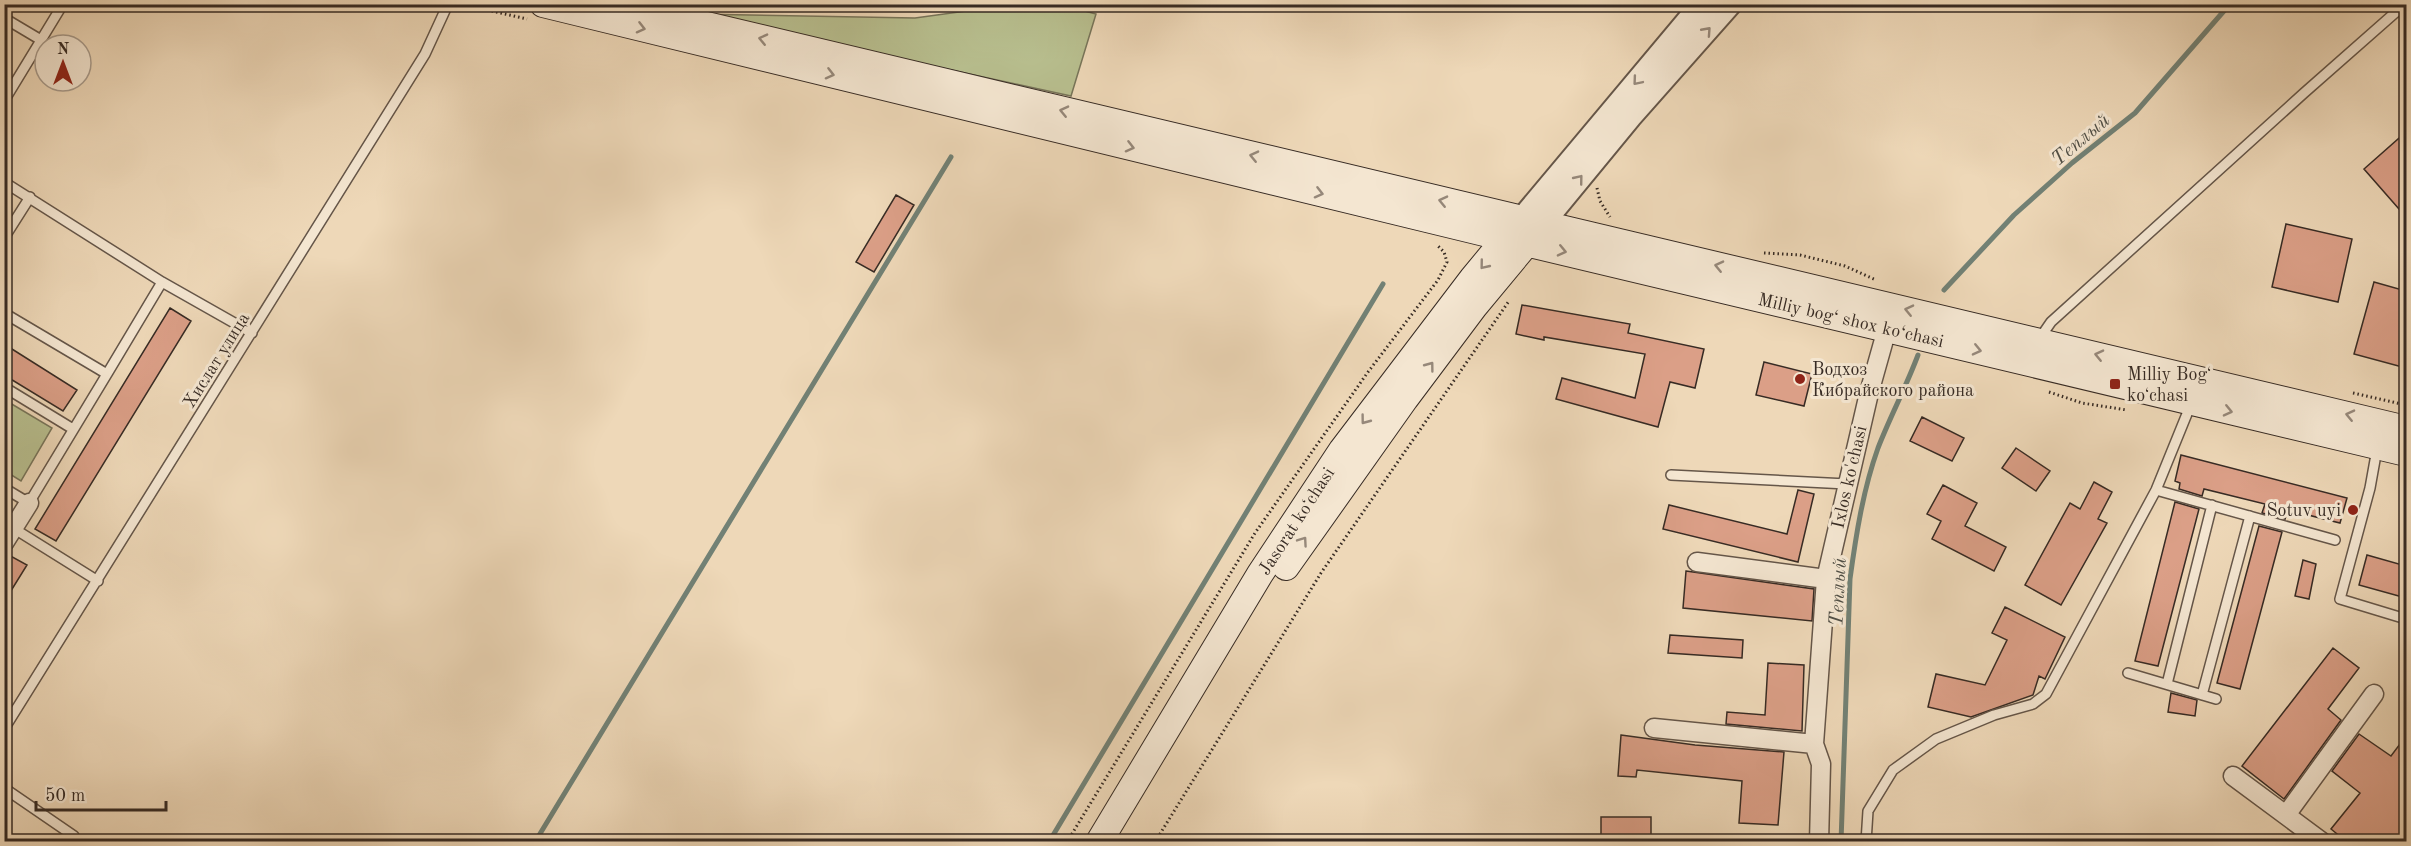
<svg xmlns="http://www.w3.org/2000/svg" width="2411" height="846" font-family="'Old Standard TT',serif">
  <rect width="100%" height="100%" fill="#eed8b8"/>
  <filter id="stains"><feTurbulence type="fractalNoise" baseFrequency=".00333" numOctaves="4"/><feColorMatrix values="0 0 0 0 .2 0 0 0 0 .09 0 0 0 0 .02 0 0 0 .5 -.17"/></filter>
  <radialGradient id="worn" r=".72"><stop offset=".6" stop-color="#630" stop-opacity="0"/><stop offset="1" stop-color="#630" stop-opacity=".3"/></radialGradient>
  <path fill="#b8bf8f" stroke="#78755a" stroke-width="1.5" d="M 1058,4 L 1096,14 L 1071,96 L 693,14 L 915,18 L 1010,5 Z
    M 5,400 L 52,428 L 21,481 L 5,471 Z"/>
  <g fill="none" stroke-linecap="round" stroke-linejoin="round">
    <path stroke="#728175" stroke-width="5" d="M 1944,290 L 2014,215 L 2072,163 L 2135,113 L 2230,4
      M 535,842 L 951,157
      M 1049,842 L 1383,284
      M 1841,842 L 1850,579 C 1856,535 1863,490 1878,448 C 1890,417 1906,387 1918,355"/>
  </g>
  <path fill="#db9f87" stroke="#372b24" stroke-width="1.5" d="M 2406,132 L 2406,217 L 2364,169 Z
    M 896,195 L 914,205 L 874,272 L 856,262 Z
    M 2286,224 L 2352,239 L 2338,302 L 2272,287 Z
    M 2374,282 L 2406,291 L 2406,368 L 2354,354 Z
    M 1522,305 L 1630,324 L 1628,333 L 1704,349 L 1695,388 L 1670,382 L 1658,427 L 1556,399 L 1562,378 L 1635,398 L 1645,354 L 1544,337 L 1544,340 L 1516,334 Z
    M 170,308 L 191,321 L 56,541 L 35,529 Z
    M 4,344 L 77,390 L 63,411 L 4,375 Z
    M 1764,362 L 1812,374 L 1804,406 L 1756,395 Z
    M 1922,417 L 1964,438 L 1952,461 L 1910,441 Z
    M 2016,448 L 2050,471 L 2036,491 L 2002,468 Z
    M 2181,455 L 2347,498 L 2340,523 L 2288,510 L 2285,519 L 2262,513 L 2265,504 L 2204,489 L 2202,496 L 2179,489 L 2180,483 L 2175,481 Z
    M 2094,482 L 2112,492 L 2098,519 L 2107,523 L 2061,605 L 2025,585 L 2070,503 L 2080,509 Z
    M 1943,485 L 1977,503 L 1965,526 L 2006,547 L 1994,571 L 1932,539 L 1941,521 L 1927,514 Z
    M 1798,490 L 1814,494 L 1798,562 L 1663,529 L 1669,505 L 1787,534 Z
    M 2175,502 L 2199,509 L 2158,666 L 2135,661 Z
    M 2259,526 L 2282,532 L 2240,689 L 2217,683 Z
    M 4,554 L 7,554 L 27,565 L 4,602 Z
    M 2367,555 L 2406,566 L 2406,598 L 2359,585 Z
    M 2303,560 L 2316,564 L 2309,599 L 2295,596 Z
    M 1686,571 L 1814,589 L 1812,621 L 1683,608 Z
    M 2005,607 L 2065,637 L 2045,679 L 2039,676 L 2033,695 L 1971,717 L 1928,707 L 1936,674 L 1985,685 L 2007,640 L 1992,633 Z
    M 1670,635 L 1743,640 L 1742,658 L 1668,653 Z
    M 2333,648 L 2359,668 L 2328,709 L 2341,720 L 2284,799 L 2242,766 Z
    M 1768,663 L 1804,665 L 1802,731 L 1726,724 L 1727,712 L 1765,715 Z
    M 2171,693 L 2197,700 L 2195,716 L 2168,712 Z
    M 2359,734 L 2391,756 L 2406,736 L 2406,842 L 2397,836 L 2392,842 L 2347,842 L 2331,829 L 2360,793 L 2332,771 Z
    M 1621,735 L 1695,745 L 1784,752 L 1778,825 L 1739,823 L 1742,781 L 1637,770 L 1636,777 L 1618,776 Z
    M 1601,817 L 1651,817 L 1651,836 L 1601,836 Z"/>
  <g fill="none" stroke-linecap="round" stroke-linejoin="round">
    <g stroke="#655649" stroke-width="12">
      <path id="service" d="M 4,18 L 41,40
        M 4,101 L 63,4
        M 4,182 L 162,282 L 252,333
        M 4,238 L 30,197
        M 4,313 L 107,374 L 29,503 L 4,488
        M 2040,338 L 2051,322 L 2304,93 L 2405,4
        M 107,374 L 162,282
        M 4,387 L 73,429
        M 2377,449 L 2370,488 L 2340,599 L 2406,619
        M 1671,475 L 1847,484
        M 2156,490 L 2335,540
        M 13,528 L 98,581
        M 2128,673 L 2216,699
        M 2167,684 L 2212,505
        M 2202,695 L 2250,516
        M 4,729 L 425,54 L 448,4
        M 4,788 L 74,836
        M 1866,842 L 1868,811 L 1893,770 L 1936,739 L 1994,715 L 2033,704 L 2046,694 L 2156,490 L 2191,404"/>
    </g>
    <g stroke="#655649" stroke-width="21">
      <path id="minor" d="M 4,543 L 29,503
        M 1697,562 L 1826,579
        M 1654,728 L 1814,744
        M 2233,776 L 2322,842
        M 2286,815 L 2374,694
        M 1819,842 L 1821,764 L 1814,744 L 1826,579 L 1869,393 L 1887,329"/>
    </g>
    <g stroke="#655649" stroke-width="26">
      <path id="tertiary" d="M 1521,220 L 1702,4
        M 1542,224 L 1630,117 L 1730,4"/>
    </g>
    <g stroke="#372b24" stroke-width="28">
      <path id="secondary" d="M 543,4 L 1505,238 L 2406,453
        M 618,4 L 2406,429
        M 1286,567 L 1405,399 L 1474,307 L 1537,231
        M 1099,842 L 1260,574 L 1342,450 L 1472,279 L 1515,227"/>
    </g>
    <path stroke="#372b24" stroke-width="3" stroke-dasharray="1.5 3" stroke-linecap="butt" d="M 461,4 L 527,19
      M 1597,188 L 1600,201 L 1610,217
      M 1764,253 L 1800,255 L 1845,266 L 1876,280
      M 2049,392 L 2082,403 L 2127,410
      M 2353,393 L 2406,405
      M 1067,842 L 1255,533 L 1368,372 L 1438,280 L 1447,262 L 1444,252 L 1437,245
      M 1155,842 L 1321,573 L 1509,301"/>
    <use href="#service" stroke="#f4e6d1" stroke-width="9"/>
    <use href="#minor" stroke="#f4e6d1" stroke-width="18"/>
    <use href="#tertiary" stroke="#f4e6d1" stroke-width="22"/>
    <use href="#secondary" stroke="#f4e6d1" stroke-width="26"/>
  </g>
  <defs><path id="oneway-chevron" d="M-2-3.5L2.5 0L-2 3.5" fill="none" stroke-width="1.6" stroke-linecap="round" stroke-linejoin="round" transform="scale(1.5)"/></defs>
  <g stroke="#96887a">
    <use href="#oneway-chevron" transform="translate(641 28) rotate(14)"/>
    <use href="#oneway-chevron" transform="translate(1707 31) rotate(-48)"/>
    <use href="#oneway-chevron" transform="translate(763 39) rotate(-167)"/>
    <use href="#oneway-chevron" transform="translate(830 74) rotate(14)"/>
    <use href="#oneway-chevron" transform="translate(1637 81) rotate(130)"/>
    <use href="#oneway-chevron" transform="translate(1064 111) rotate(-167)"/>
    <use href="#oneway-chevron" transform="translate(1130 147) rotate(14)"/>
    <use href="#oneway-chevron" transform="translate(1254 156) rotate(-167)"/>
    <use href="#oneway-chevron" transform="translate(1579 179) rotate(-51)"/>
    <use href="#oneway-chevron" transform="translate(1319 193) rotate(14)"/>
    <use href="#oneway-chevron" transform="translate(1443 201) rotate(-167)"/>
    <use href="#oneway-chevron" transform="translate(1562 251) rotate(13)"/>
    <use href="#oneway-chevron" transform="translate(1484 265) rotate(129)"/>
    <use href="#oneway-chevron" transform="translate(1719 266) rotate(-167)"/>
    <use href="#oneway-chevron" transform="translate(1909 310) rotate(-167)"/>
    <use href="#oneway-chevron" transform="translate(1977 350) rotate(13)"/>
    <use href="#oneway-chevron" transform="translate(2099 355) rotate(-167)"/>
    <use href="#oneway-chevron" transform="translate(1430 366) rotate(-53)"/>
    <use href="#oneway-chevron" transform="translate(2228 411) rotate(13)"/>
    <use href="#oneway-chevron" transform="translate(2350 415) rotate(-167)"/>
    <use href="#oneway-chevron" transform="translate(1365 420) rotate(127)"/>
    <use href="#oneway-chevron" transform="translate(1303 541) rotate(-55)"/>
  </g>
  <g fill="#8f2418" stroke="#f4e6d1" stroke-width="2">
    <circle cx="1800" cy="379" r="6"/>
    <rect x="2109" y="378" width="12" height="12" rx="3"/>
    <circle cx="2353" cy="510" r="6"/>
  </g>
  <g text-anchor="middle" stroke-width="6" stroke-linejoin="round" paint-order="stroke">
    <g font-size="18" fill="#372b24" stroke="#f4e6d1">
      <text transform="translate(1851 320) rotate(13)" y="6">Milliy bog‘ shox ko‘chasi</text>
      <text transform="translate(216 360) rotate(-58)" y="6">Хислат улица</text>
      <text transform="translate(1849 477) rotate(-77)" y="6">Ixlos ko'chasi</text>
      <text transform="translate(1296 521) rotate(-57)" y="6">Jasorat koʻchasi</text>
    </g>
    <g font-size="18" fill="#372b24" stroke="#f4e6d1" text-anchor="start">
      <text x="1812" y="375">Водхоз<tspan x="1812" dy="21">Кибрайского района</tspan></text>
      <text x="2127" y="380">Milliy Bogʻ<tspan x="2127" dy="21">koʻchasi</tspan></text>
      <text x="2341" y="516" text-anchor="end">Sotuv uyi</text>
    </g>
    <g font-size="20" font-style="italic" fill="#504f46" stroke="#f4e6d1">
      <text transform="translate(2080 139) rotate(-40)" y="7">Теплый</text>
      <text transform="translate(1837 592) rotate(-87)" y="7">Теплый</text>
    </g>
  </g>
  <rect width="2411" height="846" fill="none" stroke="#eed8b8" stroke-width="24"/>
  <rect x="6" y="6" width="2399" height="834" fill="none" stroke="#372b24" stroke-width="3"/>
  <rect x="12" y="12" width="2387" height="822" fill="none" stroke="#372b24" stroke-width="1.5"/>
  <g transform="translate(63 63)"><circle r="28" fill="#f4e6d1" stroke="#a89b8c" stroke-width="1.5"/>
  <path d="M0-4.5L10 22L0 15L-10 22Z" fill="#8f2418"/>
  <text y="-9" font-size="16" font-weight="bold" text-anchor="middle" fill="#372b24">N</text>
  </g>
  <path d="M36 801v9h130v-9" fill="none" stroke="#372b24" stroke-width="3"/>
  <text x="45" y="801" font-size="18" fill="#372b24" stroke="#f4e6d1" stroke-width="4.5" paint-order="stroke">50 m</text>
  <rect width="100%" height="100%" filter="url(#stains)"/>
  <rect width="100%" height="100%" fill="url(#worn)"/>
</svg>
